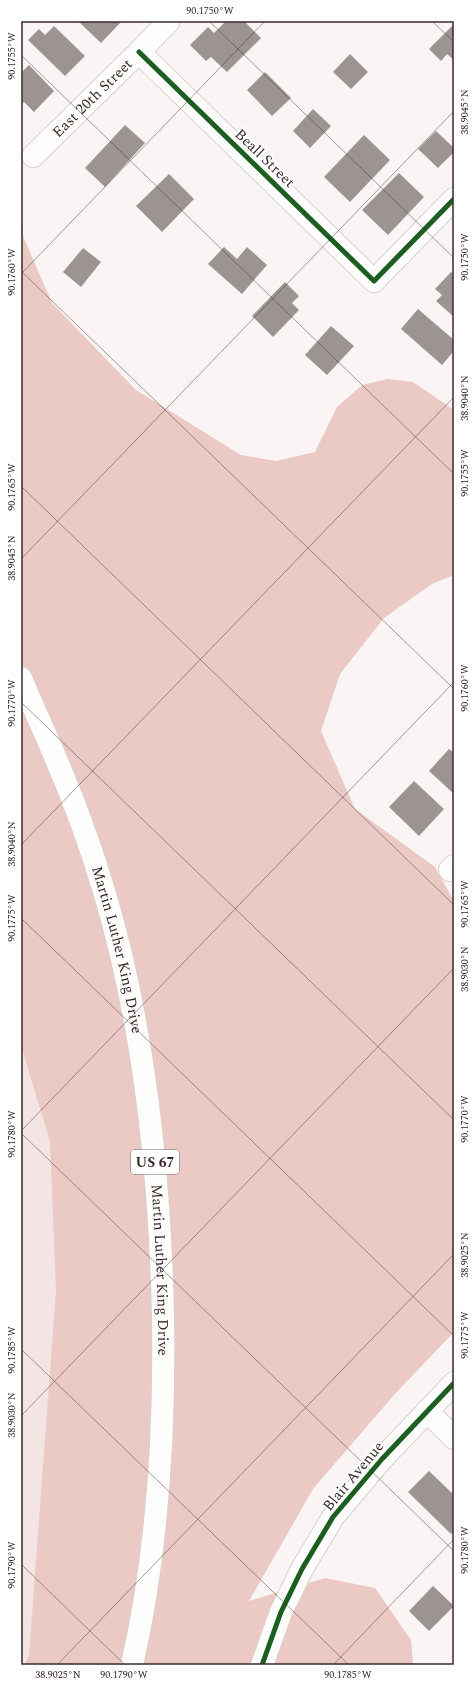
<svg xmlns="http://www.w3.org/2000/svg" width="475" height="1686" font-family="Spectral,serif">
  <rect width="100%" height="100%" fill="#faf5f4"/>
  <path fill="#f3e5e4" d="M 21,998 L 77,1183 L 60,1665 L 21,1665 Z"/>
  <path fill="#ebcac6" d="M 21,188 L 23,236 L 52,303 L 136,390 L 241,455 L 276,461 L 315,452 L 337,407 L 362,385 L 387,379 L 413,382 L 454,410 L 454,575 L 432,584 L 384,618 L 340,674 L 321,731 L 355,809 L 435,867 L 454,901 L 454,1332 L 394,1395 L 313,1489 L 249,1601 L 325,1578 L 375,1588 L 411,1640 L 413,1665 L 25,1665 L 29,1655 L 56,1291 L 50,1141 L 21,1046 Z"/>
  <path fill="#9c9493" d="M 78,21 L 119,21 L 121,22 L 101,43 Z
    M 226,21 L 244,21 L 261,38 L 227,72 L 211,57 L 206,61 L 190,45 L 208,27 L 214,33 Z
    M 454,24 L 454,60 L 447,54 L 441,61 L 429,49 Z
    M 54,26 L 85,56 L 65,76 L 28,40 L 39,29 L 45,35 Z
    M 350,54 L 368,72 L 351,89 L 333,72 Z
    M 29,65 L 54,91 L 34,112 L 24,102 L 21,105 L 21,73 Z
    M 265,72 L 291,98 L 272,116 L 247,90 Z
    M 313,109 L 331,126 L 310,148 L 293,131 Z
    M 125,125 L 145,143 L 105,187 L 85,168 Z
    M 436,131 L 454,148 L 454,152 L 438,168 L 418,149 Z
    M 364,135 L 390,160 L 350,202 L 324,177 Z
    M 399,173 L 424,197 L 388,235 L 362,210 Z
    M 169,174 L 194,199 L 162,232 L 136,206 Z
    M 224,247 L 237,259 L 247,247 L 267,265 L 242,294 L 208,264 Z
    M 83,248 L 101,262 L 81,287 L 63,272 Z
    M 451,272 L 454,274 L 454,317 L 436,301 L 442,295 L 435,289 Z
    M 285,282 L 299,296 L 292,303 L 299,310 L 273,337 L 252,316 Z
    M 418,309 L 454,340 L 454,351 L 442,365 L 401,329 Z
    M 331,326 L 354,346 L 327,375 L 305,355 Z
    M 449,749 L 454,753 L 454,794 L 429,771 Z
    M 414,781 L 444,809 L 419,836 L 389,807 Z
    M 429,1471 L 454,1495 L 454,1531 L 451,1534 L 408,1492 Z
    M 433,1586 L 454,1606 L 429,1631 L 409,1611 Z"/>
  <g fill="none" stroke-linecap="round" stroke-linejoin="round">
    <g stroke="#dad0ce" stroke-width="24">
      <g id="minor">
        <path d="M 139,52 L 374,281 L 454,199"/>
        <path id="s1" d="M 33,156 L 139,52 L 169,21"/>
        <path d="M 450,870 L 454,866"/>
        <path d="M 427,1411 L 454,1438"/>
        <path d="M 262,1665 L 281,1612 L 302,1569 L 333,1517 L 382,1459 L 454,1383"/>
      </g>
    </g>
    <g stroke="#dad0ce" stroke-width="24">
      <g id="highway">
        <path id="s2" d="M 21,678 C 31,703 43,728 53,752 C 73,798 90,844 104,891 C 145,1028 160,1174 163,1317 C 165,1434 158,1551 132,1665"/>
      </g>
    </g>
    <use href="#minor" stroke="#fefefd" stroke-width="22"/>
    <use href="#highway" stroke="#fefefd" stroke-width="22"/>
    <g stroke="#fff" stroke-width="8">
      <path id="cycleway" d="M 139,52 L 374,281 L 454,199
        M 262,1665 L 281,1612 L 302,1569 L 333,1517 L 382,1459 L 454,1383"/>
    </g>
    <use href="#cycleway" stroke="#1b5e20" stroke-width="5"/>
  </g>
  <path fill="none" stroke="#392a28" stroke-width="1" stroke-opacity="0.45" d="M 209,21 L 454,258M 432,21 L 454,42M 21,55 L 454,474M 21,271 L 454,689M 21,274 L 265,21M 21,486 L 454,905M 21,559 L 454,111M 21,702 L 454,1120M 21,845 L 454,397M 21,918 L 454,1336M 21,1131 L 454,682M 21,1133 L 454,1551M 21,1349 L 349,1665M 21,1416 L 454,968M 21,1564 L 125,1665M 57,1665 L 454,1254M 333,1665 L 454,1539"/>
  <g text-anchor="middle" stroke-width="4" stroke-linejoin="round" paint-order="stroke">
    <rect fill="#fff" stroke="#746a68" stroke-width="1" x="131" y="1150" width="48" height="24" rx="3"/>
    <g font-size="14" font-weight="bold" fill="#392a28">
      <text x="155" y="1167">US 67</text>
    </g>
    <g font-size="15" fill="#392a28" stroke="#fff">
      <text dy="5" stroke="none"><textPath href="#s1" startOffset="83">East 20th Street</textPath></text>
      <text transform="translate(265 158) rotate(44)" y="5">Beall Street</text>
      <text dy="5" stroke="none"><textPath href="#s2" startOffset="289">Martin Luther King Drive</textPath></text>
      <text dy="5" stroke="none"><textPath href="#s2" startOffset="613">Martin Luther King Drive</textPath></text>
      <text transform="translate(353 1476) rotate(-50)" y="5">Blair Avenue</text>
    </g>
  </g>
  <rect width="475" height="1686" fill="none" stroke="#ffffff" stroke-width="44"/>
  <rect x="22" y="22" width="431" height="1642" fill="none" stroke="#392a28" stroke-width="1.5"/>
  <g font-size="10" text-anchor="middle" fill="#392a28">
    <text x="210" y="14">90.1750°W</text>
    <text transform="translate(11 56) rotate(-90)" y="4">90.1755°W</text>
    <text transform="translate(464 112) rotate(-90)" y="4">38.9045°N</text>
    <text transform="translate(464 257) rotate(-90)" y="4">90.1750°W</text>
    <text transform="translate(11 272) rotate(-90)" y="4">90.1760°W</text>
    <text transform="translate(464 398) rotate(-90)" y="4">38.9040°N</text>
    <text transform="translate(464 473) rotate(-90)" y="4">90.1755°W</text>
    <text transform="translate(11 487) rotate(-90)" y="4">90.1765°W</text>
    <text transform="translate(11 558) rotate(-90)" y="4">38.9045°N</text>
    <text transform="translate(464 688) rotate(-90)" y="4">90.1760°W</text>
    <text transform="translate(11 703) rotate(-90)" y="4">90.1770°W</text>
    <text transform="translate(11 844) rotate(-90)" y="4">38.9040°N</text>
    <text transform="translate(464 904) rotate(-90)" y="4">90.1765°W</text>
    <text transform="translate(11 918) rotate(-90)" y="4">90.1775°W</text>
    <text transform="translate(464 969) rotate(-90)" y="4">38.9030°N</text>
    <text transform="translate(464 1119) rotate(-90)" y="4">90.1770°W</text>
    <text transform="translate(11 1134) rotate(-90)" y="4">90.1780°W</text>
    <text transform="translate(464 1255) rotate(-90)" y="4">38.9025°N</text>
    <text transform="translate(464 1335) rotate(-90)" y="4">90.1775°W</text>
    <text transform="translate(11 1350) rotate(-90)" y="4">90.1785°W</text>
    <text transform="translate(11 1415) rotate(-90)" y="4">38.9030°N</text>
    <text transform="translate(464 1550) rotate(-90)" y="4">90.1780°W</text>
    <text transform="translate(11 1565) rotate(-90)" y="4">90.1790°W</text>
    <text x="58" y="1678">38.9025°N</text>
    <text x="124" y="1678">90.1790°W</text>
    <text x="348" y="1678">90.1785°W</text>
  </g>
</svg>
